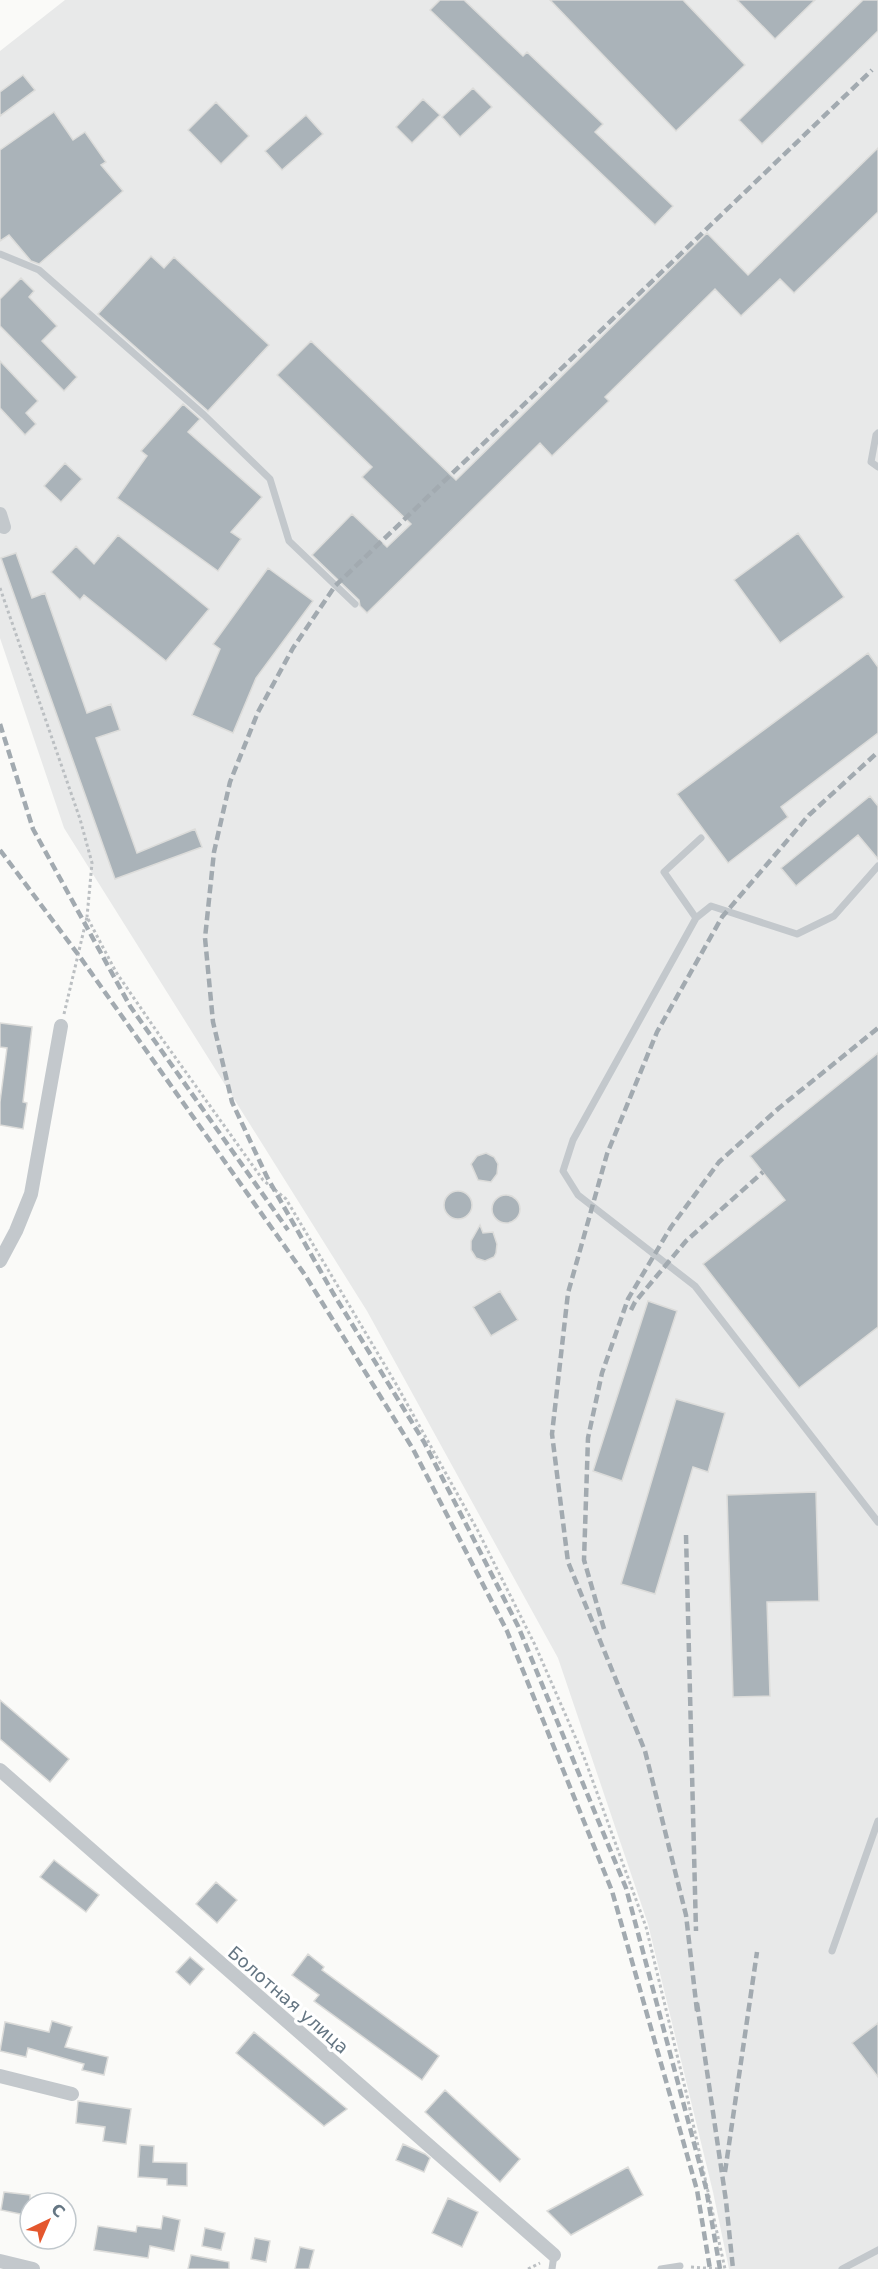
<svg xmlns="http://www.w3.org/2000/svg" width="878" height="2269" font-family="'DejaVu Sans',sans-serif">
  <rect width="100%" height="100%" fill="#fafaf8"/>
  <path fill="#e8e9e9" d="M 65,0 L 878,0 L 878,2269 L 729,2269 L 713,2192 L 648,1924 L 558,1658 L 367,1311 L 64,828 L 0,638 L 0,51 Z"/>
  <path fill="#aab3b9" stroke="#dcdcda" stroke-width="1.5" d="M 440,0 L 464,0 L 523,56 L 527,52 L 603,124 L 595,132 L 673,206 L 655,225 L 430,10 Z
    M 550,0 L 683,0 L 745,65 L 676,131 Z
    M 737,0 L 815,0 L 775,39 Z
    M 863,0 L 878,0 L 878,31 L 762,144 L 739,120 Z
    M 23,75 L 35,90 L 0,116 L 0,92 Z
    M 473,88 L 492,107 L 460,137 L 442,117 Z
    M 423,99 L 440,115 L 412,143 L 396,127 Z
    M 216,102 L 249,136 L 221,164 L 188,130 Z
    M 54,112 L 73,140 L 85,132 L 106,162 L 101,165 L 123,191 L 39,264 L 31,261 L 9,235 L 0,241 L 0,150 Z
    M 306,115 L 323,134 L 282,170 L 265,151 Z
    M 878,148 L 878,212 L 794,293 L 780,279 L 741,316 L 715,289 L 605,397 L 609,401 L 552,456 L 540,443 L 367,613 L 360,606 L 359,600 L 312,555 L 352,514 L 387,547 L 411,524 L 362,477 L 372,467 L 277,375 L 311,341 L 456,480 L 707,233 L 748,275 Z
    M 151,256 L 164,268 L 174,257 L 269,345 L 208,411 L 98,314 Z
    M 21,278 L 34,291 L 29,297 L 57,326 L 42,341 L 77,377 L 64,391 L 0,326 L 0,299 Z
    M 0,361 L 38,401 L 26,413 L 36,424 L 25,435 L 0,408 Z
    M 183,404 L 200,419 L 188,432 L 262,497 L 231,532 L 241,539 L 218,571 L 117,498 L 147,456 L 141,451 Z
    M 65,463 L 82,479 L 61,502 L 44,486 Z
    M 798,533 L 844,597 L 780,643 L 734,580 Z
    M 118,535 L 209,609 L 166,661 L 84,595 L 80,600 L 51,572 L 76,546 L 94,564 Z
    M 16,553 L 32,598 L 45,593 L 87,713 L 111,704 L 120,730 L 96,738 L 137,853 L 195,829 L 202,847 L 115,879 L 1,558 Z
    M 268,568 L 313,601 L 256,678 L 233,733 L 192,715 L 220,649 L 213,644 Z
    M 868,653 L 878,667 L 878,733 L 781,807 L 788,817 L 728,863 L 677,794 Z
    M 870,796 L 878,806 L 878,859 L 858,835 L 796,886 L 781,868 Z
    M 0,1023 L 32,1027 L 23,1102 L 27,1103 L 23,1129 L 0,1125 L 0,1102 L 7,1048 L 0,1047 Z
    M 878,1053 L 878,1327 L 799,1388 L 703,1264 L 785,1200 L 750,1156 Z
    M 486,1153 L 494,1157 L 498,1164 L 497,1174 L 491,1182 L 478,1180 L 471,1164 L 477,1156 Z
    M444 1205a14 14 0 1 1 28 0a14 14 0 1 1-28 0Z
    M492 1209a14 14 0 1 1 28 0a14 14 0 1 1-28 0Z
    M 480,1225 L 483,1233 L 493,1232 L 497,1244 L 496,1253 L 494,1257 L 485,1261 L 476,1258 L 471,1250 L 471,1241 Z
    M 500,1291 L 518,1320 L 491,1336 L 473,1307 Z
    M 648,1301 L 677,1311 L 622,1481 L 593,1471 Z
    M 676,1399 L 725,1413 L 708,1472 L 693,1467 L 655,1594 L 621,1584 Z
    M 816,1492 L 819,1601 L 767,1602 L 770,1696 L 733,1697 L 727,1495 Z
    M 0,1700 L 69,1759 L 50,1782 L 0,1739 Z
    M 54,1860 L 99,1895 L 86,1912 L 40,1877 Z
    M 216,1882 L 237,1900 L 217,1923 L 196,1904 Z
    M 308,1954 L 324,1967 L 322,1970 L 439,2056 L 422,2080 L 314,2001 L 319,1995 L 292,1975 Z
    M 190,1957 L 204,1969 L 190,1985 L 176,1972 Z
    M 52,2021 L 72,2027 L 65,2047 L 108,2057 L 104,2075 L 82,2070 L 84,2064 L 28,2048 L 26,2057 L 0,2051 L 5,2022 L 49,2032 Z
    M 878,2023 L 878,2077 L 852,2043 Z
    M 254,2032 L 347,2109 L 324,2126 L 236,2053 Z
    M 445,2090 L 520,2159 L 500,2182 L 425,2112 Z
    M 78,2101 L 131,2109 L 126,2144 L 103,2141 L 105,2127 L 76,2123 Z
    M 403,2144 L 425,2154 L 430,2158 L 424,2172 L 396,2160 Z
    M 140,2145 L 154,2146 L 153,2162 L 187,2163 L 187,2186 L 167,2185 L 167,2179 L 138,2177 Z
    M 628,2167 L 643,2195 L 571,2235 L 547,2211 Z
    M 4,2192 L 30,2195 L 30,2216 L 1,2210 Z
    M 448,2198 L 478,2212 L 462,2247 L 432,2233 Z
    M 163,2216 L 180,2220 L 174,2251 L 150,2246 L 148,2258 L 94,2250 L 98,2226 L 136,2232 L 137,2226 L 161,2229 Z
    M 205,2228 L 225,2233 L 221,2250 L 202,2246 Z
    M 255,2238 L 270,2241 L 266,2262 L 251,2259 Z
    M 300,2247 L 314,2250 L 309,2269 L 295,2269 Z
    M 191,2255 L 229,2262 L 229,2269 L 188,2269 Z"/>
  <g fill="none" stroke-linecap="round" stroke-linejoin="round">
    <path stroke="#bbbfc2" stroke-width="3" stroke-dasharray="3 3" stroke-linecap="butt" d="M 0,588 L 80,819 L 92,863 L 87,917
      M 64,1014 L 87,917 L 116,972 L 160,1036 L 263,1180 L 286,1199 L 396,1384 L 478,1531 L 535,1645 L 584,1757 L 646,1927 L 687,2096 L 725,2269
      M 691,2267 L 718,2269
      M 528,2269 L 540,2263"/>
    <path stroke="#c3c8cc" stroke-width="7" d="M 0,254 L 39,270 L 204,415 L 270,479 L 289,541 L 355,604
      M 878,433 L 876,435 L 871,462 L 878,467
      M 701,838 L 664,872 L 696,918 L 573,1140 L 563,1171 L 578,1195 L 695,1286 L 878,1522
      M 696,918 L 711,906 L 797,934 L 834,916 L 878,866
      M 832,1951 L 878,1821
      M 552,2269 L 554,2255
      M 661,2269 L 680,2266
      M 842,2269 L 878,2250"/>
    <path stroke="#c3c8cc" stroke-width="14" d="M 0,514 L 4,527
      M 0,1261 L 16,1231 L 31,1194 L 61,1026
      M 0,1770 L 554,2255
      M 0,2076 L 72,2094
      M 0,2261 L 33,2269"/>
    <path stroke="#a2aab0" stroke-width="4.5" stroke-dasharray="9 4.5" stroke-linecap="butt" d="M 0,724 L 33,829 L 130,1006 L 288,1230
      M 0,850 L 80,957 L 305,1275 L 413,1449 L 507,1631 L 612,1891 L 697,2190 L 710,2269
      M 631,1310 L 635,1302 L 686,1241 L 763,1172
      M 686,1535 L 696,1931
      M 604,1629 L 584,1560 L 588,1438 L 602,1373 L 628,1299 L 671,1227 L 719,1162 L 779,1108 L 878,1028
      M 697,2003 L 726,2201 L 733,2269
      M 697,2011 L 686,1915 L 645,1751 L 568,1562 L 552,1434 L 568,1293 L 607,1154 L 657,1032 L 722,917 L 809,815 L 878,752
      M 725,2172 L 757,1952
      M 720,2269 L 706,2188 L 626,1888 L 518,1626 L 424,1442 L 333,1293 L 267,1177 L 232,1102 L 213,1022 L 205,938 L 214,852 L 230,782 L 258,712 L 293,648 L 335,586 L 872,70"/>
  </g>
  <g text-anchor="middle" stroke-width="6" stroke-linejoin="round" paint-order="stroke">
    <g font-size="18" fill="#657683" stroke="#fff">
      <text transform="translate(288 2000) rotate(41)" y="6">Болотная улица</text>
    </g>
  </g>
  <g transform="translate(48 2221) rotate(44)"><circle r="28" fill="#ffffff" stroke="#c1c8cd" stroke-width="1.5"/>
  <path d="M0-4.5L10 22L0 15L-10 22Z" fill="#e4572e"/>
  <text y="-9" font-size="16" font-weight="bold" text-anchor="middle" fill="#657683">С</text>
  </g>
</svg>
